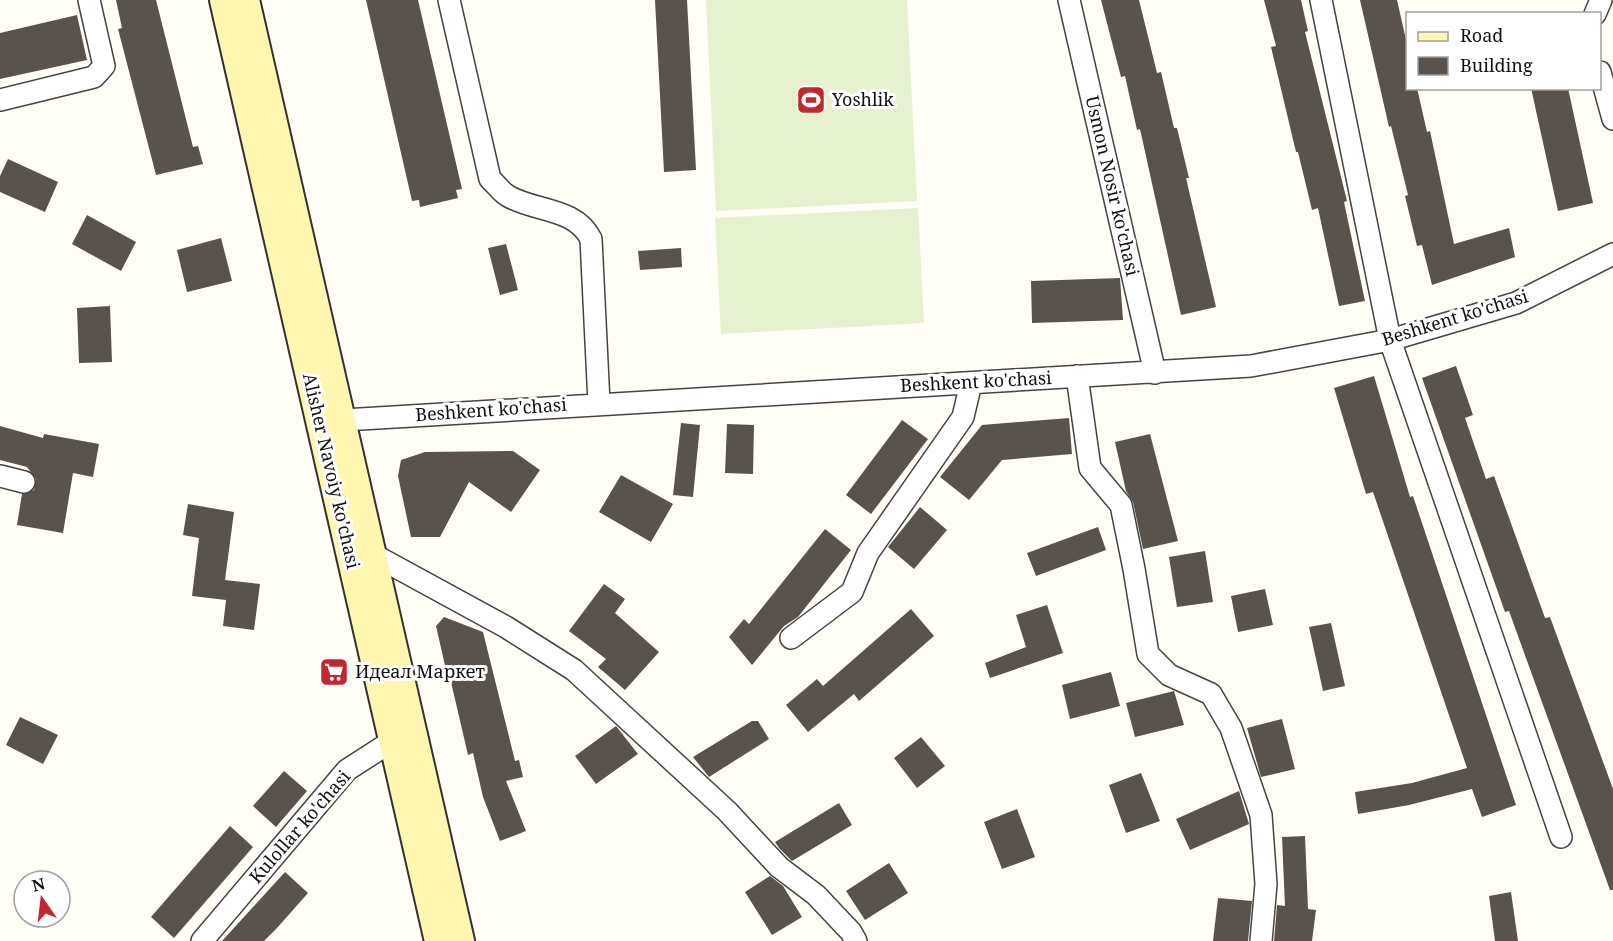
<svg xmlns="http://www.w3.org/2000/svg" width="1613" height="941" font-family="'Noto Serif',serif">
  <rect width="100%" height="100%" fill="#fffdf5"/>
  <path fill="#e6f2cf" d="M 706,0 L 907,0 L 917,201 L 716,211 Z
    M 918,208 L 924,323 L 721,334 L 715,218 Z"/>
  <path fill="#5a524d" d="M 116,0 L 156,0 L 193,147 L 198,146 L 203,164 L 156,175 L 118,29 L 122,28 Z
    M 366,0 L 418,0 L 462,189 L 456,190 L 458,198 L 420,207 L 419,200 L 412,201 Z
    M 655,0 L 687,0 L 696,170 L 664,172 Z
    M 1101,0 L 1139,0 L 1157,73 L 1161,72 L 1174,128 L 1177,128 L 1189,178 L 1186,178 L 1216,307 L 1181,315 L 1140,129 L 1137,130 L 1125,76 L 1121,77 Z
    M 1264,0 L 1301,0 L 1308,31 L 1305,32 L 1347,201 L 1344,202 L 1365,301 L 1339,306 L 1318,208 L 1312,210 L 1298,152 L 1296,152 L 1271,47 L 1276,46 Z
    M 1360,0 L 1397,0 L 1407,44 L 1407,88 L 1417,88 L 1427,132 L 1430,131 L 1454,244 L 1509,228 L 1515,257 L 1432,285 L 1422,245 L 1417,246 L 1405,196 L 1408,195 L 1391,126 L 1389,127 Z
    M 77,15 L 87,60 L 0,79 L 0,33 Z
    M 1531,88 L 1568,88 L 1593,203 L 1558,211 Z
    M 8,159 L 58,182 L 45,212 L 0,192 L 0,176 Z
    M 87,215 L 136,242 L 121,271 L 72,244 Z
    M 221,238 L 232,281 L 187,292 L 177,250 Z
    M 506,244 L 518,290 L 500,295 L 488,248 Z
    M 681,248 L 682,267 L 640,270 L 638,251 Z
    M 1120,278 L 1123,320 L 1032,323 L 1031,281 Z
    M 110,306 L 112,362 L 79,363 L 77,308 Z
    M 1456,366 L 1473,415 L 1465,418 L 1486,479 L 1494,476 L 1545,618 L 1550,617 L 1613,789 L 1613,890 L 1610,890 L 1509,611 L 1505,612 L 1422,378 Z
    M 1374,376 L 1410,497 L 1413,496 L 1516,805 L 1482,817 L 1472,789 L 1409,805 L 1358,814 L 1355,792 L 1412,783 L 1467,768 L 1373,492 L 1366,494 L 1334,388 Z
    M 1069,418 L 1072,454 L 1002,460 L 969,500 L 940,477 L 982,425 Z
    M 902,420 L 928,439 L 871,514 L 846,495 Z
    M 681,423 L 700,425 L 693,497 L 673,495 Z
    M 727,424 L 754,425 L 753,474 L 725,473 Z
    M 0,426 L 43,438 L 44,434 L 99,444 L 93,477 L 73,473 L 63,533 L 17,525 L 22,494 L 34,490 L 36,479 L 27,467 L 0,460 Z
    M 1150,434 L 1178,541 L 1143,549 L 1133,502 L 1126,491 L 1115,442 Z
    M 513,451 L 540,470 L 511,512 L 469,482 L 440,537 L 411,537 L 398,476 L 401,460 L 425,452 Z
    M 621,475 L 673,504 L 651,542 L 599,512 Z
    M 188,504 L 234,512 L 225,580 L 260,584 L 254,630 L 223,626 L 226,600 L 192,596 L 199,538 L 183,535 Z
    M 920,507 L 947,530 L 914,569 L 888,547 Z
    M 1098,527 L 1106,550 L 1036,576 L 1027,553 Z
    M 825,529 L 851,550 L 798,617 L 784,626 L 752,665 L 729,637 L 744,619 L 749,624 Z
    M 1205,551 L 1213,602 L 1177,607 L 1169,557 Z
    M 604,584 L 625,599 L 615,613 L 659,652 L 625,690 L 598,667 L 606,659 L 569,631 Z
    M 1265,589 L 1273,625 L 1238,632 L 1231,596 Z
    M 1047,605 L 1063,653 L 990,678 L 985,663 L 1026,647 L 1016,615 Z
    M 911,609 L 934,636 L 859,701 L 854,694 L 808,732 L 786,705 L 817,679 L 823,686 Z
    M 444,617 L 483,632 L 515,761 L 519,760 L 523,777 L 506,781 L 526,831 L 500,841 L 483,797 L 473,753 L 468,755 L 451,682 L 449,683 L 436,626 Z
    M 1331,623 L 1345,686 L 1323,691 L 1309,627 Z
    M 1111,672 L 1120,706 L 1070,719 L 1062,685 Z
    M 1174,691 L 1184,725 L 1135,737 L 1126,703 Z
    M 20,717 L 58,735 L 43,764 L 6,745 Z
    M 1282,719 L 1295,769 L 1261,777 L 1247,728 Z
    M 752,721 L 758,721 L 769,739 L 709,777 L 693,757 Z
    M 616,726 L 638,754 L 596,784 L 575,756 Z
    M 921,737 L 945,766 L 917,788 L 894,758 Z
    M 284,771 L 307,791 L 276,827 L 253,806 Z
    M 1141,773 L 1160,821 L 1126,833 L 1109,785 Z
    M 1239,791 L 1249,824 L 1190,850 L 1176,819 Z
    M 839,803 L 852,825 L 792,861 L 779,848 L 775,842 Z
    M 1017,809 L 1035,857 L 1002,869 L 984,822 Z
    M 230,826 L 253,847 L 174,938 L 151,917 Z
    M 1305,836 L 1308,909 L 1316,910 L 1312,941 L 1274,941 L 1277,905 L 1285,906 L 1282,837 Z
    M 889,863 L 908,893 L 865,920 L 846,891 Z
    M 285,872 L 308,893 L 277,928 L 264,941 L 222,941 Z
    M 770,876 L 783,886 L 802,917 L 772,935 L 745,892 Z
    M 1511,892 L 1518,941 L 1495,941 L 1489,896 Z
    M 1218,898 L 1252,901 L 1248,941 L 1213,941 Z"/>
  <g fill="none" stroke-linecap="round" stroke-linejoin="round">
    <g stroke="#444" stroke-width="24">
      <path id="street" d="M 449,0 L 490,179 C 496,184 501,192 508,196 C 535,212 575,207 591,239 L 599,403
        M 1069,0 L 1155,373
        M 1321,0 L 1390,340 L 1561,837
        M 1595,14 L 1601,0
        M 1600,72 L 1613,119
        M 0,100 L 94,77 L 104,66 L 89,0
        M 1077,376 L 1090,468 L 1121,505 L 1134,569 L 1148,654 L 1169,675 L 1211,694 L 1231,728 L 1261,815 L 1266,884 L 1261,941
        M 327,421 L 1251,366 L 1390,340 L 1516,303 L 1613,254
        M 0,476 L 24,482
        M 363,549 L 506,627 L 574,670 L 727,811 L 779,867 L 816,895 L 851,932 L 856,941
        M 791,638 L 852,592 L 868,553 L 963,417 L 971,383
        M 202,941 L 347,770 L 392,741 L 404,738"/>
    </g>
    <g stroke="#333" stroke-width="32">
      <path id="secondary" d="M 224,0 L 439,941
        M 245,0 L 460,941"/>
    </g>
    <use href="#street" stroke="#fff" stroke-width="21"/>
    <use href="#secondary" stroke="#fff6b0" stroke-width="28"/>
  </g>
  <defs>
    <g id="stadium-square" transform="scale(1.5)"><rect x="-9" y="-9" width="18" height="18" rx="4" fill="#c4262e" stroke="#fff"/><path d="M0-5a6.5 5 0 1 0 0 10a6.5 5 0 1 0 0-10ZM-3.5-1.8h7v3.6h-7Z" fill="#fff"/></g>
    <g id="supermarket-square" transform="scale(1.5)"><rect x="-9" y="-9" width="18" height="18" rx="4" fill="#c4262e" stroke="#fff"/><path d="M-6-5.5h2.5l.6 2H6L4.5 2H-2.5L-4.4-4H-6ZM-1.5 3.2a1.3 1.3 0 1 0 .1 0ZM3 3.2a1.3 1.3 0 1 0 .1 0Z" fill="#fff"/></g>
  </defs>
  <g fill-rule="evenodd">
    <use href="#stadium-square" x="811" y="100"/>
    <use href="#supermarket-square" x="334" y="672"/>
  </g>
  <g text-anchor="middle" stroke-width="6" stroke-linejoin="round" paint-order="stroke">
    <g font-size="18" fill="#111" stroke="#fff" text-anchor="start">
      <text x="832" y="106">Yoshlik</text>
      <text x="355" y="678">Идеал Маркет</text>
    </g>
    <g font-size="18" fill="#111" stroke="#fff">
      <text transform="translate(1112 186) rotate(77)" y="6">Usmon Nosir ko'chasi</text>
      <text transform="translate(1455 318) rotate(-17)" y="6">Beshkent ko'chasi</text>
      <text transform="translate(976 382) rotate(-3)" y="6">Beshkent ko'chasi</text>
      <text transform="translate(491 410) rotate(-4)" y="6">Beshkent ko'chasi</text>
      <text transform="translate(331 471) rotate(77)" y="6">Alisher Navoiy ko'chasi</text>
      <text transform="translate(300 827) rotate(-49)" y="6">Kulollar ko'chasi</text>
    </g>
  </g>
  <rect x="1406" y="12" width="195" height="78" fill="#ffffff" stroke="#a0a0a0" stroke-width="1.5"/>
  <rect x="1418" y="32" width="30" height="9" fill="#fff6b0" stroke="#a0a0a0" stroke-width="1.5"/>
  <text x="1460" y="42" font-size="18" fill="#111111">Road</text>
  <rect x="1418" y="57" width="30" height="18" fill="#5a524d" stroke="#a0a0a0" stroke-width="1.5"/>
  <text x="1460" y="72" font-size="18" fill="#111111">Building</text>
  <g transform="translate(42 899) rotate(346)"><circle r="28" fill="#ffffff" stroke="#a0a0a0" stroke-width="1.5"/>
  <path d="M0-4.5L10 22L0 15L-10 22Z" fill="#c4262e"/>
  <text y="-9" font-size="16" font-weight="bold" text-anchor="middle" fill="#111111">N</text>
  </g>
</svg>
